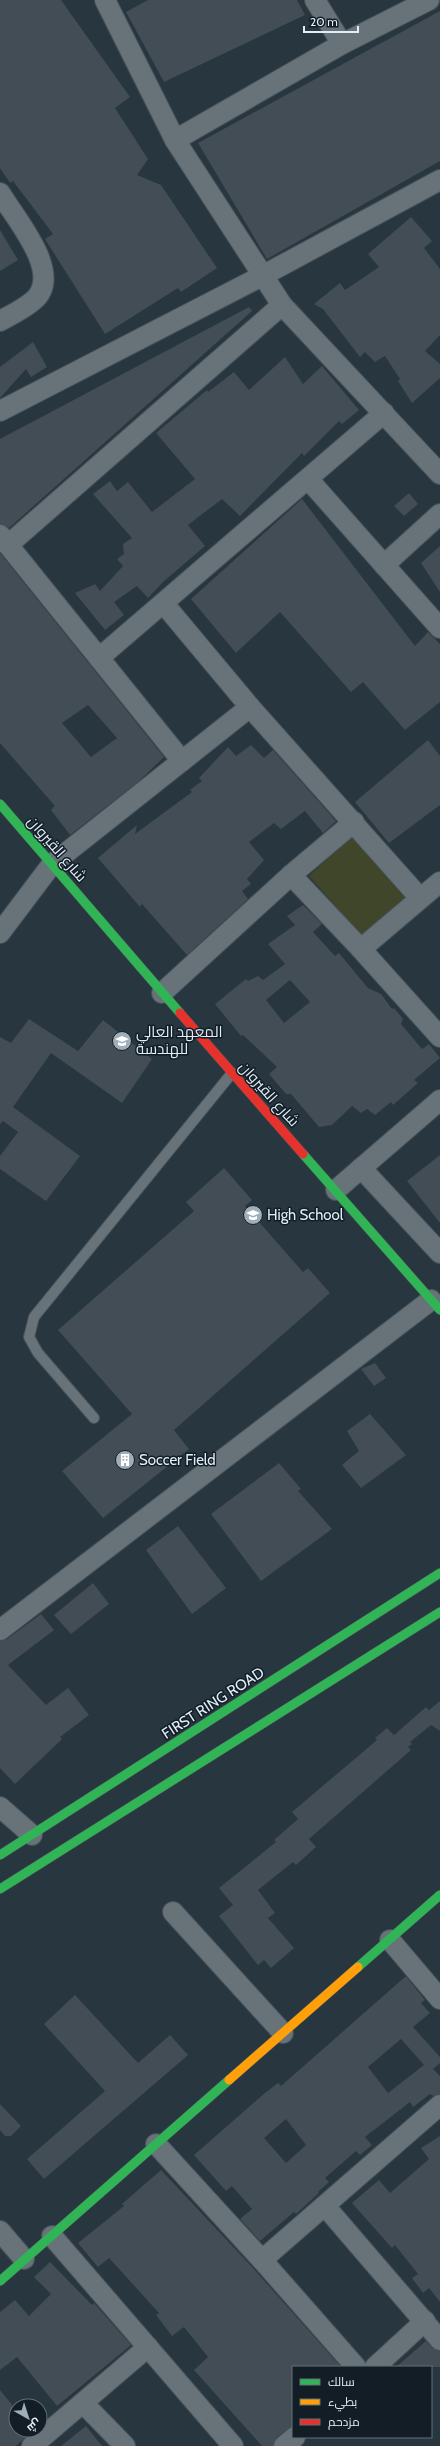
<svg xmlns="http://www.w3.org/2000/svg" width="440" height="2446" font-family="Cabin,Cairo,sans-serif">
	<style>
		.green { fill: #40462a }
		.building { fill: #424d56; fill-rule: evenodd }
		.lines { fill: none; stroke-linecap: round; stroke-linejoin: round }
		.lane-casing { stroke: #47535b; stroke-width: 12 }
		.street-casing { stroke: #47535b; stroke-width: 22 }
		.fast-casing { stroke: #47535b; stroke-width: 10 }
		.slow-casing { stroke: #47535b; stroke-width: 10 }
		.jam-casing { stroke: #47535b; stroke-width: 10 }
		.lane { stroke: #677279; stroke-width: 10 }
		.street { stroke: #677279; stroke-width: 20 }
		.fast { stroke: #30b455; stroke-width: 9 }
		.slow { stroke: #ff9f0a; stroke-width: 9 }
		.jam { stroke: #e5322d; stroke-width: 9 }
		.labels { text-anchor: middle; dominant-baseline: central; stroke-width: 3; stroke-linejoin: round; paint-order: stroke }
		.street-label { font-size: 15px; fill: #e0eefa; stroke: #121d25 }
		.poi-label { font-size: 15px; fill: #e0eefa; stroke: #121d25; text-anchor: start }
	</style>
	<rect width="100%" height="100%" fill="#28363f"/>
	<!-- green -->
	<polygon class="green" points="352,836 407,897 363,937 309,876"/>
	<!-- building -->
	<g class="building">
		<polygon points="0,0 61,0 130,97 115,108 148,159 137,175 161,185 217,268 181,292 178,288 105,334 45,239 53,234 13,181 10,183 0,168"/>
		<polygon points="148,0 297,0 305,15 164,82 126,12"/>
		<polygon points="440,11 440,161 267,259 198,143"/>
		<polygon points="411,217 432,241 424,248 440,269 440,335 425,351 440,364 440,378 412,403 398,381 400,379 385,356 375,362 365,352 360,357 323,309 314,304 340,283 345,290 379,267 368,254"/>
		<polygon points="0,230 18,260 0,271"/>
		<polygon points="249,307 252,311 9,528 0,524 0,439"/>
		<polygon points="33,342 47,367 31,377 26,369 0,398 0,367"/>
		<polygon points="285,357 303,384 322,366 359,410 342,424 339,421 304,456 302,453 240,516 222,499 188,525 205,546 163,582 148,598 137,586 114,602 124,615 105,630 75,593 95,584 100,591 123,566 117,559 124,554 123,544 132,538 93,494 110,481 117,491 128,482 152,512 195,479 156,433 207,390 208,392 234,372 249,390"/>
		<polygon points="409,493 418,504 404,516 394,506"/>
		<polygon points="302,499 415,646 428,632 440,644 440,702 405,730 363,682 351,692 280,612 236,653 191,599"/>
		<polygon points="440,546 440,592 421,563"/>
		<path d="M0 553 164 757 139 781 70 835 51 810 55 806 0 743ZM88 705 117 738 91 757 62 723Z"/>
		<polygon points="428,740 440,756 440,805 389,843 355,802"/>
		<polygon points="251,745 264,758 273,750 336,821 323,833 305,811 281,829 274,823 249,842 264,860 247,879 251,884 242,891 248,899 187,955 142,904 140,907 98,858 137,825 135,834 192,792 190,790 202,781 199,778 228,747 236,756"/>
		<path d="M303 905 322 924 313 932 335 956 339 953 368 988 381 994 392 1009 394 1008 403 1019 401 1024 422 1049 429 1044 440 1058 414 1080 418 1083 393 1105 391 1102 375 1115 367 1109 361 1113 352 1106 332 1125 319 1127 291 1094H286L269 1074 277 1067 243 1035 241 1036 215 1004 246 979 248 981 258 976 263 980 285 964 268 944 295 925 287 916ZM290 980 310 1002 284 1023 266 1000Z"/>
		<polygon points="29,1019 78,1051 103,1020 152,1059 122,1103 51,1053 13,1107 80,1156 46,1201 0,1169 0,1156 18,1132 3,1121 0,1124 0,1037 11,1043"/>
		<polygon points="440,1155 440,1223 407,1181"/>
		<polygon points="224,1168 252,1200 245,1206 303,1272 308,1268 330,1293 174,1430 189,1449 103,1518 62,1471 132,1414 58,1330 194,1211 186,1202"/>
		<polygon points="375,1363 386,1378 374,1386 361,1369"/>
		<polygon points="370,1414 406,1455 361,1488 342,1465 359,1451 347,1431"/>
		<polygon points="279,1463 301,1489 298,1491 332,1529 261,1581 211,1514"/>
		<polygon points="178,1526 226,1588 192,1614 146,1550"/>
		<polygon points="93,1583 109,1604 71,1634 54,1615"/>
		<polygon points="41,1614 54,1630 8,1665 46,1705 68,1688 89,1715 60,1737 62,1739 15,1784 0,1768 0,1641 7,1639"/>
		<polygon points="440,1701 440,1731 431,1725 410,1742 412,1744 408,1747 411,1750 309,1839 316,1847 296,1865 293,1862 258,1890 275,1913 268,1918 294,1948 271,1968 264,1960 258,1965 219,1916 233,1905 219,1888 276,1842 274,1840 298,1819 292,1812 377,1740 375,1738 387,1728 394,1735 426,1707 429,1710"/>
		<path d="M406 1976 425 2000 421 2003 430 2013 413 2027 440 2057V2063L433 2069 440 2076V2094L433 2096 430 2094 413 2107 410 2102 365 2137 372 2145 360 2155 356 2151 325 2178 329 2182 318 2192 319 2193 296 2214 294 2212 260 2241 240 2219 252 2209 232 2186 226 2191 194 2155 265 2093 278 2083 281 2086ZM401 2039 424 2065 388 2093 368 2067ZM286 2119 306 2145 286 2163 264 2138Z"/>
		<polygon points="75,1995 138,2063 170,2035 188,2055 44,2179 27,2159 105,2091 44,2024"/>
		<polygon points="0,2104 21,2126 11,2136 5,2136 0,2130"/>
		<polygon points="440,2136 440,2302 429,2288 423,2293 412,2278 418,2274 395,2245 392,2248 352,2203 379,2180 390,2193 429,2159 421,2148"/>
		<polygon points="161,2170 253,2268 341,2367 293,2367 293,2426 277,2437 273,2446 262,2446 194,2370 208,2357 184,2327 172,2336 156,2315 159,2313 109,2258 98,2267 78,2243 124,2206 122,2204"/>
		<polygon points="50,2262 92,2305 94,2303 131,2345 57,2406 17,2357 0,2370 0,2312 15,2300 29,2316 51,2294 34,2277"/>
		<polygon points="426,2341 432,2348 440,2351 440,2367 396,2367"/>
		<polygon points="0,2390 16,2410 16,2430 33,2430 16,2446 0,2446"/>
		<polygon points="86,2426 102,2446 61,2446"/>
	</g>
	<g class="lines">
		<defs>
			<polyline id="lane" points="94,1418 38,1353 29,1337 34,1317 232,1073"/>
			<g id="street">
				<polyline points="105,0 175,140 282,305 440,474"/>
				<polyline points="315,0 342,44"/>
				<polyline points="175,140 342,44 429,0"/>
				<path d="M0 193C15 218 64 274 34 300 24 309 11 315 0 321"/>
				<polyline points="0,411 262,276 440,180"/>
				<polyline points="308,479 440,628"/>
				<polyline points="0,535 182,761"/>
				<polyline points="8,545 282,305"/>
				<polyline points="384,565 440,514"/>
				<polyline points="164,604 250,707 420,898"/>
				<polyline points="99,658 384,413"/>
				<polyline points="291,875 361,949 440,1037"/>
				<polyline points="0,933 52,864 250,707"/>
				<polyline points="361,949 440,882"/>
				<polyline points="162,993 291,875 354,822"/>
				<polyline points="361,1168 440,1253"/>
				<polyline points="336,1190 440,1100"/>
				<polyline points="0,1630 431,1300"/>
				<polyline points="0,1807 32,1835"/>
				<polyline points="173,1912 283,2033"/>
				<polyline points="390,1940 440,1999"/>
				<polyline points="156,2144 262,2260"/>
				<polyline points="325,2206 440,2340"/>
				<polyline points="0,2231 24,2259"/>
				<polyline points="52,2236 233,2446"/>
				<polyline points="356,2367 262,2260 440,2105"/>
				<polyline points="375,2367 425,2321"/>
				<polyline points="83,2403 125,2446"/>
				<polyline points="32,2446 148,2347"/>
				<polyline points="284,2446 295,2437"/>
			</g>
			<g id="fast">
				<polyline points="0,804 180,1013"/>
				<polyline points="303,1154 440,1310"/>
				<polyline points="0,1855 440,1573"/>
				<polyline points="0,1889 440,1612"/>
				<polyline points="358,1967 440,1895"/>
				<polyline points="0,2281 229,2080"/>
			</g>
			<polyline id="slow" points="229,2080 358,1967"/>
			<polyline id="jam" points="180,1013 303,1154"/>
		</defs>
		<!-- lane casing -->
		<use href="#lane" class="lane-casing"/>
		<!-- street casing -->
		<use href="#street" class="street-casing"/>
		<!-- fast casing -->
		<use href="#fast" class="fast-casing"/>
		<!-- slow casing -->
		<use href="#slow" class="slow-casing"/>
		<!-- jam casing -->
		<use href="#jam" class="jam-casing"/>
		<!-- lane -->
		<use href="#lane" class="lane"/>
		<!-- street -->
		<use href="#street" class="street"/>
		<!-- fast -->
		<use href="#fast" class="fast"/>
		<!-- slow -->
		<use href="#slow" class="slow"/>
		<!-- jam -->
		<use href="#jam" class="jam"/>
	</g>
	<!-- icons -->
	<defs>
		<symbol id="school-disc" viewBox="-11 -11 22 22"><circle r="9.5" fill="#a0aeb9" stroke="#121d25"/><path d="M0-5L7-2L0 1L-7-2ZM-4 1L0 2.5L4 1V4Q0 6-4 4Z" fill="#fff"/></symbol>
		<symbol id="building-disc" viewBox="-11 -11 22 22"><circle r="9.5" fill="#a0aeb9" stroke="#121d25"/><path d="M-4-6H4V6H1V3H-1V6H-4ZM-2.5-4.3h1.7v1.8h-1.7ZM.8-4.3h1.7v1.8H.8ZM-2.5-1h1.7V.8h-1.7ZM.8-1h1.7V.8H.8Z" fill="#fff"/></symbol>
	</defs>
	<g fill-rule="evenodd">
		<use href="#school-disc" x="111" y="1030" width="22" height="22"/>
		<use href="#school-disc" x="242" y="1204" width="22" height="22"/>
		<use href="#building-disc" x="114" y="1449" width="22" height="22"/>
	</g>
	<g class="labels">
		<!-- street labels -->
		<g class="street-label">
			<text transform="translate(57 849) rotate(49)">شارع القيروان</text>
			<text transform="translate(269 1094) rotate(48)">شارع القيروان</text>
			<text transform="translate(213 1703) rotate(-33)">FIRST RING ROAD</text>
		</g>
		<!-- poi labels -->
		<g class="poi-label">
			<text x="136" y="1032">المعهد العالي<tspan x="136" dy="17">للهندسة</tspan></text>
			<text x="267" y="1215">High School</text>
			<text x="139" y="1460">Soccer Field</text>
		</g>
	</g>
	<!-- legend -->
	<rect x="292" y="2366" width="140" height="72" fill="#121d25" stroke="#64717a"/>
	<rect x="300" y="2379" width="20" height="6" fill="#30b455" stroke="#64717a"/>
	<text x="328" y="2386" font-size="12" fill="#e0eefa">سالك</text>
	<rect x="300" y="2399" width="20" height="6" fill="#ff9f0a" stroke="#64717a"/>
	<text x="328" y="2406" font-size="12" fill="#e0eefa">بطيء</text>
	<rect x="300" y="2419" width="20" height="6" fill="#e5322d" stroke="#64717a"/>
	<text x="328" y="2426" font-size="12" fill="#e0eefa">مزدحم</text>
	<!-- north arrow -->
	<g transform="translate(28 2418) rotate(141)"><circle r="19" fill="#121d25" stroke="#64717a"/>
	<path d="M0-3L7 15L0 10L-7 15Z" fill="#a0aeb9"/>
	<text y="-6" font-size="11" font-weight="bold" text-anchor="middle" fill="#e0eefa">ش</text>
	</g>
	<!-- scale -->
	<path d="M304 26v6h54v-6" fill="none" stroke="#e0eefa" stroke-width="2"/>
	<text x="310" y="26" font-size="12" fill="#e0eefa" stroke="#121d25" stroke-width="3" paint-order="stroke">20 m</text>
</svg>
